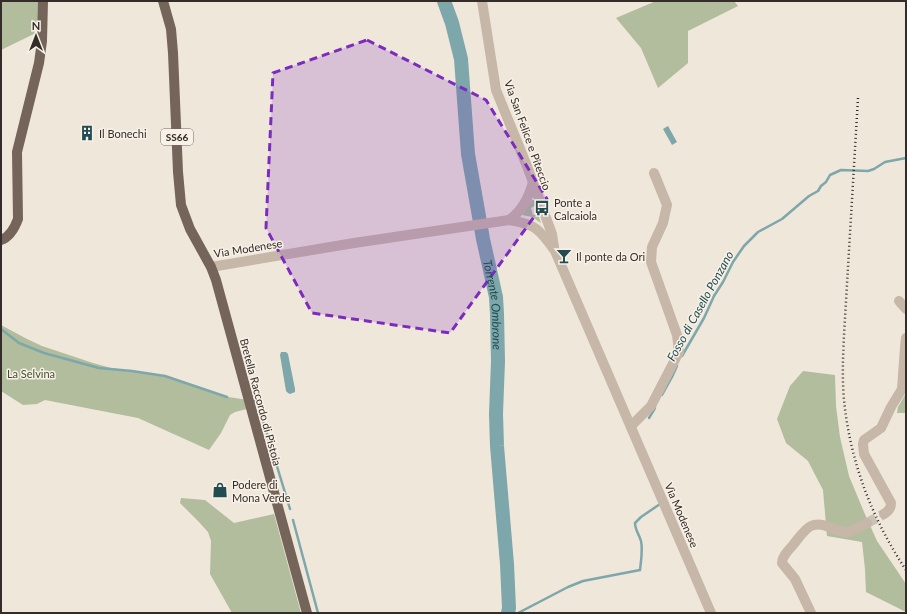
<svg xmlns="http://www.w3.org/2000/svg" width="907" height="614" font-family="Lato,sans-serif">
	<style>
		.green { fill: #b1bd9d }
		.water { fill: #7da7aa }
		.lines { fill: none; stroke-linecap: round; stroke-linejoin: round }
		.stream { stroke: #7da7aa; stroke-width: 2.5 }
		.river { stroke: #7da7aa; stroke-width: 14 }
		.minor-tunnel { stroke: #cac2b7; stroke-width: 10; stroke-dasharray: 10 5; stroke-linecap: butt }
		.minor { stroke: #c7b7a8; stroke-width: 10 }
		.major { stroke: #75645a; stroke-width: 10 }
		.rail { stroke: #342c28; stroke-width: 2.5; stroke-dasharray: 1 3; stroke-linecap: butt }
		.marked { fill: #7b2cbf; fill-opacity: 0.2; stroke: #7b2cbf; stroke-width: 3; stroke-dasharray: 8 5; stroke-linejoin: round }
		.labels { text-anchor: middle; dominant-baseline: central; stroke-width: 3; stroke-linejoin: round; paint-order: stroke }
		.shield { fill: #f8f1e7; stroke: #6f6761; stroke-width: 1 }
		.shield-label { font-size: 10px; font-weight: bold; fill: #342c28 }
		.poi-label { font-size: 11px; fill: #342c28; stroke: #f8f1e7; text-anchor: start }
		.street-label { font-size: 11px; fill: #342c28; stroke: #f8f1e7 }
		.park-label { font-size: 11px; fill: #42502e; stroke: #f8f1e7 }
		.water-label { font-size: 12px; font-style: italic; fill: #214d52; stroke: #f8f1e7 }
	</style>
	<rect width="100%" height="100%" fill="#f0e7db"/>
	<!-- green -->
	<g class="green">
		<polygon points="1,1 43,1 42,30 1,50"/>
		<polygon points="656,1 734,1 738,6 688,31 688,63 658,88 641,48 616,18"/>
		<polygon points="532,200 534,200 536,205 531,208 533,215 538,214 541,223 532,217 522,215"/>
		<polygon points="1,325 27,339 42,346 93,363 111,368 161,375 222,396 248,400 251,408 235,412 230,415 221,433 209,450 138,418 45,400 37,404 23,405 1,391"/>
		<polygon points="803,371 835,375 836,406 840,437 849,476 864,512 877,541 906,584 906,612 866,592 865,569 862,542 827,536 823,490 808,461 786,443 777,419 790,386"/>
		<polygon points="906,393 906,413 897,413 898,407"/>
		<polygon points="181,498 205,500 234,523 274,514 301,613 232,613 210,574 211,541 208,532 198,521 180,503"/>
	</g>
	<!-- water -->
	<g class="water">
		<polygon points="668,126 677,142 672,145 663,129"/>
		<polygon points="281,352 286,352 288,354 295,389 295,392 290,394 288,393 286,391 280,355"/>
	</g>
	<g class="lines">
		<!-- stream -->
		<g class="stream">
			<polyline points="445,5 451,1"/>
			<polyline points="1,329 19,343 44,353 99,368 132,371 165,376 227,397"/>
			<polyline points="682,356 704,318 714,296 723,282 733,262 744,246 758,232 782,219 809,196 818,191 821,186 826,182 830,175 841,170 868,171 874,169 885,162 906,158"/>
			<polyline points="662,395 672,377 677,366"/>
			<polyline points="254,401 258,404 290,509"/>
			<polyline points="649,418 655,408"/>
			<polyline points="293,520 318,613"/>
			<path d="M518 613 568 587 583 581 640 570C641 561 643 550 641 541 639 534 635 530 635 523L641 517 660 504"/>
		</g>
		<!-- river -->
		<path class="river" id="s1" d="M444 1 452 23 461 59 468 154 483 239 496 297 497 314 498 361 496 414 497 446 507 564 509 608 508 613"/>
		<!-- minor-tunnel -->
		<polyline class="minor-tunnel" points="867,523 884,514"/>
		<!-- minor -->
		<g class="minor">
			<polyline points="482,1 496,90 527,166 552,234 554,247"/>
			<path d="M509 220C522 211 529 197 533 182"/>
			<path d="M211 267 354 243 509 220C536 224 540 230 555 251L711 613"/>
			<polyline points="899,301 906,309"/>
			<polyline points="631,426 651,406 679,352 677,335 651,262 652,247 663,223 667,205 654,173"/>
			<path d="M884 514C888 511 891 509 891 503L864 454 863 444 864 440 881 428 891 407 902 389 905 347 906 338"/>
			<path d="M811 613 795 579 782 563C782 556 789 550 793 545 805 530 811 518 831 528 836 530 841 532 847 532 854 531 861 526 867 523"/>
		</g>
		<!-- major -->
		<g class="major">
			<polyline points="163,1 171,29 173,53 178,172 181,205 190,229 211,267 216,280 307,613"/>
			<path d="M1 240C10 237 15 227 18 219L17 152 39 63 42 41 43 1"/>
		</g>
		<!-- rail -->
		<path class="rail" d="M858 98 844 335C843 357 842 378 844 400 850 461 872 519 906 570"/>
	</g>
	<!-- marked area -->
	<path class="marked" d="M367 40 486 100 547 199 450 333 312 313 266 228 273 73Z"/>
	<!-- icons -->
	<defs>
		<symbol id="building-bare" viewBox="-9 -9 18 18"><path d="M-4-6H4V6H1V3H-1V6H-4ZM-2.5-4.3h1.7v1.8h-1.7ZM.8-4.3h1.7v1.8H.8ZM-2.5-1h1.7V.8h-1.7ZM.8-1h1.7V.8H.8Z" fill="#214d52" stroke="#f8f1e7" stroke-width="2.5" paint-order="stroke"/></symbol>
		<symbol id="bus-bare" viewBox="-9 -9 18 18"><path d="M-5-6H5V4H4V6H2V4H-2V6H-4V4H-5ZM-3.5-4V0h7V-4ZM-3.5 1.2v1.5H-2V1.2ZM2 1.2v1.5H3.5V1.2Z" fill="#214d52" stroke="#f8f1e7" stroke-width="2.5" paint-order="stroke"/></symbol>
		<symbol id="bar-bare" viewBox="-9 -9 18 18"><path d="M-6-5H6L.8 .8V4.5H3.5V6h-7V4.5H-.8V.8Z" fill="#214d52" stroke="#f8f1e7" stroke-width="2.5" paint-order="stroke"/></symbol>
		<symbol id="shop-bare" viewBox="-9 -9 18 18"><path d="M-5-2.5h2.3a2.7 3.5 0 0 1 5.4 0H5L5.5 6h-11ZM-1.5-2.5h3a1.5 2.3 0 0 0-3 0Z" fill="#214d52" stroke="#f8f1e7" stroke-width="2.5" paint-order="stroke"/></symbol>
	</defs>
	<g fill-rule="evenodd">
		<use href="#building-bare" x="76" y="122" width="22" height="22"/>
		<use href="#bus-bare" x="531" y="197" width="22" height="22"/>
		<use href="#bar-bare" x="553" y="245" width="22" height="22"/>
		<use href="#shop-bare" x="209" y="479" width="22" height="22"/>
	</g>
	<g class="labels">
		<!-- shield labels -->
		<rect class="shield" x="161" y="129" width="32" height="16" rx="3"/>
		<g class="shield-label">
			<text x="177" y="137">SS66</text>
		</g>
		<!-- poi labels -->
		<g class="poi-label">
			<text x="99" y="133">Il Bonechi</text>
			<text x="554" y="202">Ponte a<tspan x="554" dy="13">Calcaiola</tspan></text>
			<text x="576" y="256">Il ponte da Ori</text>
			<text x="232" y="484">Podere di<tspan x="232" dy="13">Mona Verde</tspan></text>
		</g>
		<!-- street labels -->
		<g class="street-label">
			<text transform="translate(528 135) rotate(70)">Via San Felice e Piteccio</text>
			<text transform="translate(248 248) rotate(-9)">Via Modenese</text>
			<text transform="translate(261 402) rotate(75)">Bretella Raccordo di Pistoia</text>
			<text transform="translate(682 515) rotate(67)">Via Modenese</text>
		</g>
		<!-- park labels -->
		<g class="park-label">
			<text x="31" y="373">La Selvina</text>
		</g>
		<!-- water labels -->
		<g class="water-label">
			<text stroke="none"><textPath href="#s1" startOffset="309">Torrente Ombrone</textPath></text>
			<text transform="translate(700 306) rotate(-61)">Fosso di Casello Ponzano</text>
		</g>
	</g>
	<!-- border -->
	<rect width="907" height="614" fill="none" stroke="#342c28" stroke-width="4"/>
	<!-- north arrow -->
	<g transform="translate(36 36)" stroke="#f8f1e7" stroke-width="3" paint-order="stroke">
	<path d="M0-3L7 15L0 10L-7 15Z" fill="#342c28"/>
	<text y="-6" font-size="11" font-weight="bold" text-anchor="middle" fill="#342c28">N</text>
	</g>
</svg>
